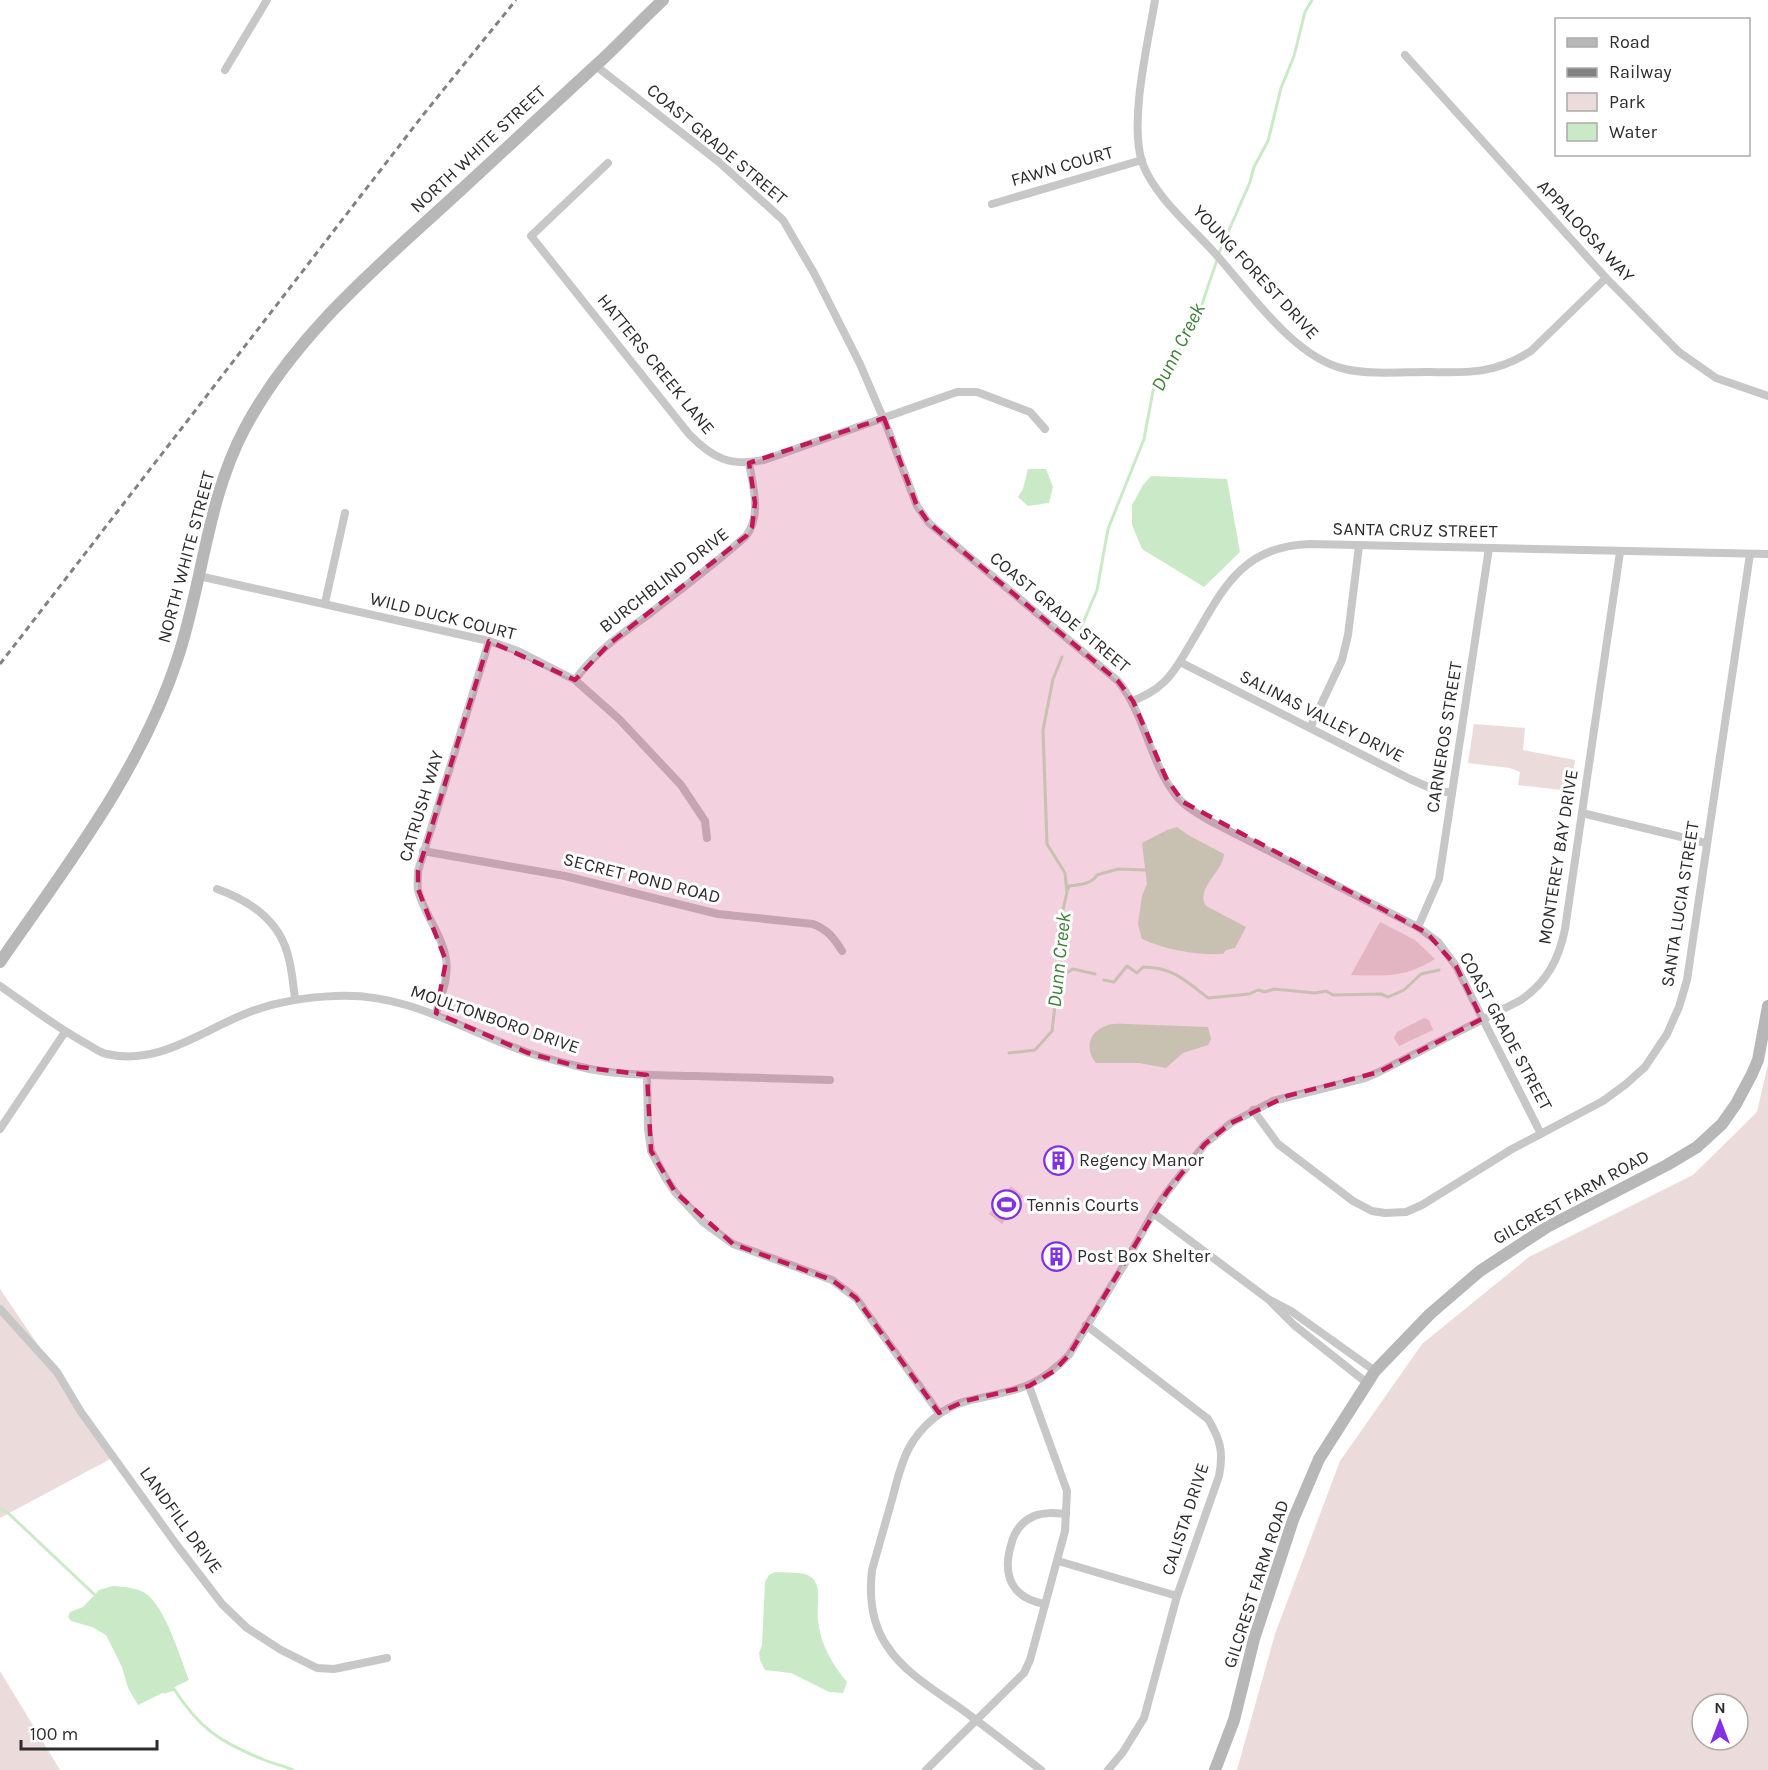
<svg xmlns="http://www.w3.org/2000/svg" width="1768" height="1770" font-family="Karla,sans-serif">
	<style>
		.green { fill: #ebdbdb; fill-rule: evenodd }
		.water { fill: #caeac7 }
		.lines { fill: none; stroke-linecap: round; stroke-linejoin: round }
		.stream { stroke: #caeac7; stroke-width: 3 }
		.street { stroke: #c7c7c7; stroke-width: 8 }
		.secondary { stroke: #b7b7b7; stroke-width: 12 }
		.rail { stroke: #828282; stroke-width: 3; stroke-dasharray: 6 4.5; stroke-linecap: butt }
		.marked { fill: #c2185b; fill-opacity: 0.2; stroke: #c2185b; stroke-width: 4.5; stroke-dasharray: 12 8; stroke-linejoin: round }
		.labels { text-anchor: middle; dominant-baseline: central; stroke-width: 6; stroke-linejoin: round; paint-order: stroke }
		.street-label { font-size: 18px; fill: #2d2d2d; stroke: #fff }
		.poi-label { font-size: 18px; fill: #2d2d2d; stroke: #fff; text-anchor: start }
		.water-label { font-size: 20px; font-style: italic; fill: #3e8238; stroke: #fff }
	</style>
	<rect width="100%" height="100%" fill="#fff"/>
	<!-- green -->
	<g class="green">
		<polygon points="1474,724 1525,728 1523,750 1575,760 1570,791 1518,785 1520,772 1510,768 1468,763"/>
		<path d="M1380 922 1415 940 1435 959C1404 978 1386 976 1351 975Z"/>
		<polygon points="1424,1018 1429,1020 1433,1030 1399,1046 1394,1038 1397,1032"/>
		<path d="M1768 1064V1770H1237L1275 1634 1340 1461 1422 1344 1529 1257 1693 1175 1757 1112ZM1702 1704H1738V1740H1702Z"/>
		<polygon points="1011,1186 1023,1196 1002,1224 989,1214"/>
		<polygon points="0,1289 114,1457 0,1518"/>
		<polygon points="0,1671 60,1770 0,1770"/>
	</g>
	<!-- water -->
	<g class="water">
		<polygon points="1028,469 1046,469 1053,487 1049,503 1028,506 1018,497 1023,489"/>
		<polygon points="1151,476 1227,479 1240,552 1204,587 1142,549 1132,525 1132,505 1143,485"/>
		<path d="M1177 827 1188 835 1224 854C1223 872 1195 888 1206 906L1246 927 1235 948 1226 950 1223 954C1195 955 1166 950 1142 939L1138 924 1142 896 1147 884 1142 843 1167 830Z"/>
		<path d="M1126 1024 1208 1027 1211 1039 1208 1045 1183 1053 1166 1068 1139 1063H1096C1085 1049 1088 1032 1106 1026 1112 1023 1119 1024 1126 1024Z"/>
		<path d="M775 1572C785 1573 803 1571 811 1577 823 1586 816 1607 818 1621 821 1645 832 1664 847 1682L843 1693 829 1692 791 1673 765 1670 760 1660 759 1653 762 1645 765 1582 769 1575Z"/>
		<path d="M113 1586C124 1587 135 1587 145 1593 165 1606 180 1657 189 1680L138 1705 128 1688 122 1667 106 1635 92 1627 71 1621 68 1617 70 1612 83 1607 99 1590Z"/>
	</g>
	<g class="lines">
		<!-- stream -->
		<g class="stream">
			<polyline points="1219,253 1250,182 1254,167 1268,141 1281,88 1294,56 1305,12 1312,0"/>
			<polyline points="1080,630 1097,590 1108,529 1144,439 1153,391 1166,366 1183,344 1198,316 1217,260"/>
			<path d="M1068 889 1069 886C1078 885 1092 884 1097 875L1118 869 1146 870"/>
			<polyline points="1058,978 1073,969 1095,974"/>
			<path d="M1104 980 1114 982 1127 966 1137 973 1143 967C1172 967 1185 980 1208 998L1249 994 1258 990 1265 992 1274 989 1315 993 1326 991 1333 995 1381 994 1388 997 1404 990 1421 974 1439 970"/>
			<polyline points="1009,1053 1035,1050 1052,1031 1061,955 1059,927 1067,892 1065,873 1047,844 1043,730 1053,679 1062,657"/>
			<polyline points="0,1508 7,1512 96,1596"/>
			<path d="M162 1689 164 1692 174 1689C199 1728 220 1742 262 1759 273 1764 283 1765 293 1770"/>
		</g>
		<!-- street -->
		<g class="street">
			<path d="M1155 0C1148 43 1129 121 1142 162 1153 194 1189 225 1212 250 1247 288 1293 358 1345 369 1371 375 1400 372 1427 372 1468 373 1495 374 1531 351L1606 278"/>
			<polyline points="1405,55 1606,278 1679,352 1716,378 1768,396"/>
			<path d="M596 66 719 162 783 220 814 273 860 364 887 427 917 506 929 523 1118 681C1145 714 1149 760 1175 794 1184 806 1198 814 1212 822L1418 927 1438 942 1456 966 1541 1134"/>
			<polyline points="225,70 267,0"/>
			<path d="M608 163 531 236 689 434C712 458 730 467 764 460L957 392H977L1030 412 1045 429"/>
			<polyline points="992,204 1142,160"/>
			<polyline points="199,576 489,641 518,651 575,680 619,719 681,785 705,821 707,838"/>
			<polyline points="325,603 345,513"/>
			<polyline points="1180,662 1410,779 1435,790 1452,793"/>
			<path d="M575 680C594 653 621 634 648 615 681 589 715 564 746 536 762 515 753 487 749 463"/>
			<path d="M1133 701C1144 696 1155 691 1164 682 1174 673 1181 660 1188 648 1221 594 1238 546 1310 544L1768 554"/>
			<polyline points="1310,728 1342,660 1348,635 1359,546"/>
			<polyline points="1582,813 1706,843"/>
			<path d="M423 851 565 876 718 914 813 924C828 930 834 938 842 951"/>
			<path d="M217 889C248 900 277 918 287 952 292 967 293 984 295 999"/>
			<polyline points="1418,927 1439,879 1489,548"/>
			<path d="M0 986C29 1006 56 1027 87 1044 93 1047 100 1053 107 1054 159 1066 201 1031 247 1013 275 1002 305 997 335 996 408 992 464 1031 529 1053 545 1058 561 1062 577 1066 615 1076 656 1075 694 1076 740 1077 785 1079 830 1080"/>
			<path d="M436 1013C441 996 449 978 446 959 442 934 424 915 418 890 417 884 418 877 418 871L489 641"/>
			<polyline points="647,1075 648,1129 651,1151 665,1177 675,1192 703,1222 733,1244 832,1280 856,1298 939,1413"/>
			<polyline points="1253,1110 1278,1144 1353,1201 1372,1211 1385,1213 1406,1212 1422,1205 1512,1149 1603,1101 1626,1084 1645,1067 1667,1034 1679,1007 1687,980 1750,554"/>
			<polyline points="0,1129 65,1032"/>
			<polyline points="1153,1213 1268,1299 1291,1311 1375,1371"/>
			<polyline points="1270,1301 1294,1325 1367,1383"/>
			<polyline points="0,1309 57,1372 81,1412 176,1544 222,1604 247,1628 281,1650 317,1668 334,1669 387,1658"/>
			<path d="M1086 1325 1208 1419C1220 1439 1224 1452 1219 1476L1177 1596 1144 1718 1123 1752 1108 1770"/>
			<polyline points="1058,1561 1177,1596"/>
			<path d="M1045 1604C1012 1598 1002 1576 1011 1545 1014 1532 1021 1522 1034 1516 1044 1512 1055 1513 1066 1514"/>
			<polyline points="926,1770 1024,1673 1030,1660 1065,1531 1067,1491 1029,1386"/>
			<path d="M1041 1770C1015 1750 990 1730 964 1711 938 1692 905 1674 887 1646 872 1624 869 1596 872 1570 879 1546 886 1521 893 1496 897 1480 901 1463 909 1448 921 1426 943 1407 967 1401 1012 1390 1035 1391 1069 1355L1124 1265 1153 1213 1167 1192 1205 1144 1231 1123 1273 1101 1365 1078 1379 1072 1521 1000C1547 982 1559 959 1565 929L1620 552"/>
		</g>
		<!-- secondary -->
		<g class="secondary">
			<path d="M0 962C67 865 141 771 178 657 203 581 207 499 245 428 296 332 383 262 462 189 506 148 550 108 594 67 618 46 639 22 663 0"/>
			<polyline points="1215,1770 1234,1720 1254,1639 1293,1520 1319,1459 1375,1371 1430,1314 1480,1271 1547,1227 1667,1165 1697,1147 1722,1124 1736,1104 1752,1074 1758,1060 1768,1006"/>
		</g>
		<!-- rail -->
		<polyline class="rail" points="0,664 423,115 516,0"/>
	</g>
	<!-- marked area -->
	<path class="marked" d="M884 418 917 506 929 523 1118 681 1133 701 1166 778 1183 802 1427 933 1456 966 1482 1019 1379 1072 1287 1096 1231 1123 1205 1144 1167 1192 1069 1355 1054 1371 1029 1386 965 1401 939 1413 856 1298 832 1280 733 1244 675 1192 651 1151 647 1075 580 1067 528 1053 436 1013 446 961 418 889V871L489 641 575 680 609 644 746 536 752 527 755 503 749 463Z"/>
	<!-- icons -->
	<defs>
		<symbol id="building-ring" viewBox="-11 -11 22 22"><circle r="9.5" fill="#fff" stroke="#8130e3" stroke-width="1.5"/><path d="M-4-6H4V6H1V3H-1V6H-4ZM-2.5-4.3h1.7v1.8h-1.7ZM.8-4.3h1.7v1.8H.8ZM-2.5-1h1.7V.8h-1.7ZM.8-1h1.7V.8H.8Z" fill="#8130e3"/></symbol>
		<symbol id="stadium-ring" viewBox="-11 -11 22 22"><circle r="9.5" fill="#fff" stroke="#8130e3" stroke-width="1.5"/><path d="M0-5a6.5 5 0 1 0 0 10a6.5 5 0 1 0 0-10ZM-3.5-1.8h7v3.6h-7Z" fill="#8130e3"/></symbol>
	</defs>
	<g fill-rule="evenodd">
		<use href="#building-ring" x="1042" y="1144" width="33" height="33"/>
		<use href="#stadium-ring" x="990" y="1188" width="33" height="33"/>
		<use href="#building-ring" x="1040" y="1240" width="33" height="33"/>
	</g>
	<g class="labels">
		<!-- street labels -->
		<g class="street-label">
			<text transform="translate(717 144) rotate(40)">COAST GRADE STREET</text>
			<text transform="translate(478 149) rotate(-43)">NORTH WHITE STREET</text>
			<text transform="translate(1062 166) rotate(-16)">FAWN COURT</text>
			<text transform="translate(1586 231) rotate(47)">APPALOOSA WAY</text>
			<text transform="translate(1256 272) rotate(47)">YOUNG FOREST DRIVE</text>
			<text transform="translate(656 364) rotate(51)">HATTERS CREEK LANE</text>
			<text transform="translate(1415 530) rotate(1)">SANTA CRUZ STREET</text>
			<text transform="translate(186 557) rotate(-75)">NORTH WHITE STREET</text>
			<text transform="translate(664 580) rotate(-38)">BURCHBLIND DRIVE</text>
			<text transform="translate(1060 612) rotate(40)">COAST GRADE STREET</text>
			<text transform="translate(443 616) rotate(14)">WILD DUCK COURT</text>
			<text transform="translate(1322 716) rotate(27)">SALINAS VALLEY DRIVE</text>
			<text transform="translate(1444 737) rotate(-81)">CARNEROS STREET</text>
			<text transform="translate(421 806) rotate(-73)">CATRUSH WAY</text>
			<text transform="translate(1558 857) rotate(-81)">MONTEREY BAY DRIVE</text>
			<text transform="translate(642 878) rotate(14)">SECRET POND ROAD</text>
			<text transform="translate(1680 904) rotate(-81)">SANTA LUCIA STREET</text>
			<text transform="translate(495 1019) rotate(19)">MOULTONBORO DRIVE</text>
			<text transform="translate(1506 1031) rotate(62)">COAST GRADE STREET</text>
			<text transform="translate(1571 1197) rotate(-29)">GILCREST FARM ROAD</text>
			<text transform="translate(1185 1519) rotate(-72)">CALISTA DRIVE</text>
			<text transform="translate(181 1520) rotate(54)">LANDFILL DRIVE</text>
			<text transform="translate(1256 1584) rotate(-72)">GILCREST FARM ROAD</text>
		</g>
		<!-- poi labels -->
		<g class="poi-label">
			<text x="1079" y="1160">Regency Manor</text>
			<text x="1027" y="1205">Tennis Courts</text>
			<text x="1077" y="1256">Post Box Shelter</text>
		</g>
		<!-- water labels -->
		<g class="water-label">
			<text transform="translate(1178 347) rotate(-63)">Dunn Creek</text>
			<text transform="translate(1059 960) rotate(-84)">Dunn Creek</text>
		</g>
	</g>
	<!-- legend -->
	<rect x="1555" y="18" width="195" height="138" fill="#ffffff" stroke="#ababab" stroke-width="1.5"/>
	<rect x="1567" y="38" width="30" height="9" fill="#b7b7b7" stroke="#ababab" stroke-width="1.5"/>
	<text x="1609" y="48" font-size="18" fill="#2d2d2d">Road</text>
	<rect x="1567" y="68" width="30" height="9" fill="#828282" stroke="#ababab" stroke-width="1.5"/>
	<text x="1609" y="78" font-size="18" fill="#2d2d2d">Railway</text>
	<rect x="1567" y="93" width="30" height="18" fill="#ebdbdb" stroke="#ababab" stroke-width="1.5"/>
	<text x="1609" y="108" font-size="18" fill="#2d2d2d">Park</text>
	<rect x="1567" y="123" width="30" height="18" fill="#caeac7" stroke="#ababab" stroke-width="1.5"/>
	<text x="1609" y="138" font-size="18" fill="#2d2d2d">Water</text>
	<!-- north arrow -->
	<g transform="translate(1720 1722)"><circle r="28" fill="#ffffff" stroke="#ababab" stroke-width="1.5"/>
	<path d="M0-4.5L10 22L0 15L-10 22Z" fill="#8130e3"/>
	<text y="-9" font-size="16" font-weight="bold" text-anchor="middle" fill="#2d2d2d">N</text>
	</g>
	<!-- scale -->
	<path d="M21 1740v9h136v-9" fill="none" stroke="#2d2d2d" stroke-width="3"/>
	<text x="30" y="1740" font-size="18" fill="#2d2d2d" stroke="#ffffff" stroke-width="4.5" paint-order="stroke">100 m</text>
</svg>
